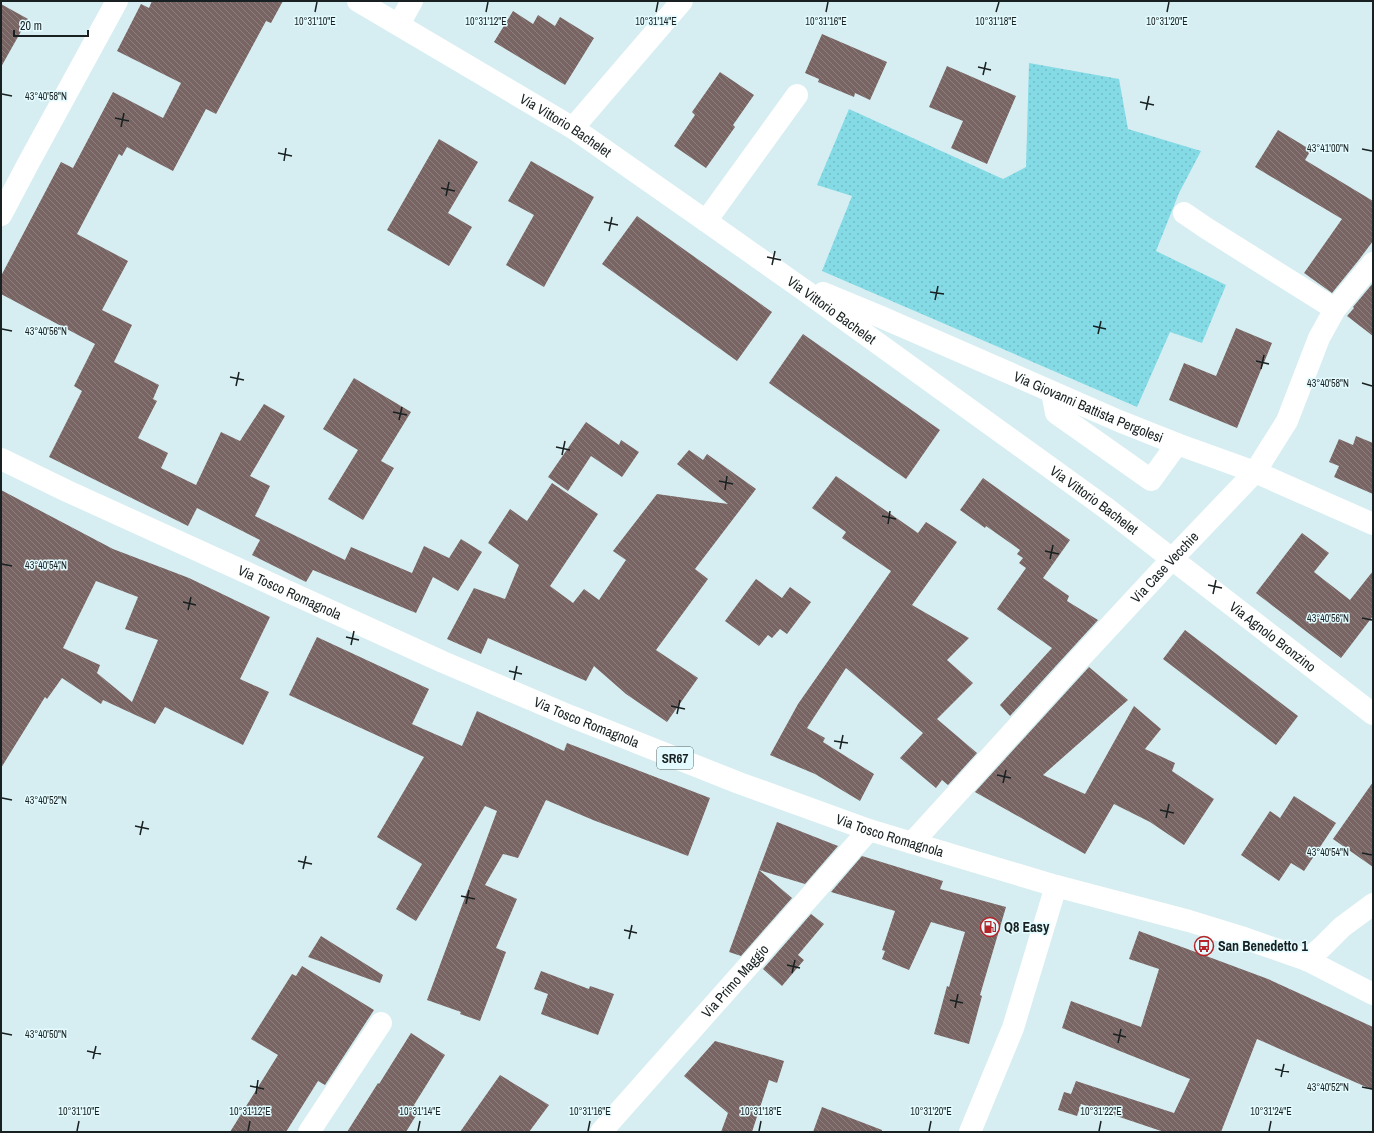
<svg xmlns="http://www.w3.org/2000/svg" width="1374" height="1133" font-family="'Archivo Narrow',sans-serif">
	<style>
		.grass { fill: url(#grass-dots) }
		.building { fill: url(#building-back-hatch); fill-rule: evenodd }
		.lines { fill: none; stroke-linecap: round; stroke-linejoin: round }
		.minor { stroke: #fff; stroke-width: 22 }
		.major { stroke: #fff; stroke-width: 22 }
		.ticks { fill: none; stroke: #182021; stroke-width: 1.5 }
		.labels { text-anchor: middle; dominant-baseline: central; stroke-width: 3; stroke-linejoin: round; paint-order: stroke }
		.shield { fill: #e3fbfe; stroke: #556263; stroke-width: 1 }
		.shield-label { font-size: 13px; font-weight: bold; fill: #182021 }
		.street-label { font-size: 14px; fill: #182021; stroke: #e3fbfe }
		.poi-label { font-size: 14px; font-weight: bold; fill: #182021; stroke: #e3fbfe; text-anchor: start }
		.ticks-label { font-size: 10px; text-anchor: middle; fill: #182021; stroke: #e3fbfe; stroke-width: 3; stroke-linejoin: round; paint-order: stroke }
	</style>
	<defs>
		<pattern id="grass-dots" width="8" height="8" patternUnits="userSpaceOnUse"><rect width="8" height="8" fill="#84dbe6"/><path d="M2 2h.1M6 6h.1" fill="none" stroke="#71bcc5" stroke-width="1.8" stroke-linecap="round"/></pattern>
		<pattern id="building-back-hatch" width="6" height="6" patternUnits="userSpaceOnUse"><rect width="6" height="6" fill="#786563"/><path d="M-1 5l2 2M0 0l6 6M5-1l2 2" fill="none" stroke="#8c7f7e"/></pattern>
	</defs>
	<rect width="100%" height="100%" fill="#d6eef1"/>
	<!-- grass -->
	<polygon class="grass" points="1029,63 1119,79 1128,129 1201,151 1179,193 1156,251 1226,285 1202,343 1170,332 1137,407 822,271 852,196 817,185 849,109 1003,179 1026,167"/>
	<!-- building -->
	<g class="building">
		<polygon points="152,1 283,1 271,23 266,21 216,114 206,109 173,171 127,147 122,156 119,154 77,234 128,261 102,310 132,325 114,362 159,385 153,399 157,401 138,438 168,453 161,468 196,485 221,432 240,441 264,404 285,416 250,476 270,486 255,516 345,560 351,547 412,573 424,546 449,558 461,539 482,552 458,591 433,577 416,613 313,570 306,582 252,555 260,540 197,508 188,526 49,457 82,391 74,386 95,344 1,294 1,276 61,162 73,168 113,92 163,118 181,83 117,51 141,4 149,8"/>
		<polygon points="1,4 28,19 1,67"/>
		<polygon points="513,11 533,24 538,15 555,26 560,17 594,38 565,85 494,42"/>
		<polygon points="822,34 887,62 870,100 855,93 854,97 818,82 819,79 805,73"/>
		<polygon points="947,66 1016,96 987,164 951,148 963,121 929,107"/>
		<polygon points="720,72 754,95 733,125 735,127 706,168 674,146 695,115 692,112"/>
		<polygon points="1278,130 1311,150 1305,160 1373,201 1373,241 1358,261 1332,293 1304,273 1342,219 1255,167"/>
		<polygon points="439,139 478,162 448,213 472,227 449,266 387,230"/>
		<polygon points="531,161 594,197 544,287 506,265 534,215 508,201"/>
		<polygon points="637,216 772,312 737,361 602,264"/>
		<polygon points="1373,283 1373,336 1347,316 1354,308 1353,307"/>
		<polygon points="1236,328 1272,343 1237,428 1169,400 1184,363 1216,376"/>
		<polygon points="803,334 940,430 906,479 769,383"/>
		<polygon points="354,378 411,412 381,461 394,468 363,520 328,499 358,450 323,429"/>
		<polygon points="586,422 619,445 621,440 639,452 622,477 591,456 568,491 548,477"/>
		<polygon points="1356,436 1373,443 1373,494 1334,477 1339,466 1329,462 1339,439 1353,445"/>
		<polygon points="689,450 703,460 707,454 756,489 695,569 708,579 656,650 698,678 667,722 626,694 594,666 586,681 488,638 481,654 447,639 474,588 505,599 519,565 488,543 510,509 527,521 552,483 598,514 550,586 573,603 584,589 599,600 626,560 613,551 657,494 728,504 677,464"/>
		<polygon points="836,476 918,533 926,522 957,542 912,605 969,638 947,660 973,683 937,719 977,753 948,785 942,780 936,788 900,758 923,733 846,668 807,728 825,738 823,742 874,774 860,801 815,774 770,755 798,704 891,571 842,538 846,532 812,508"/>
		<polygon points="983,478 1070,540 1043,578 1069,596 1067,601 1098,620 1010,716 1000,705 1052,648 997,609 1026,568 1019,563 1023,558 1017,554 1020,550 986,526 985,528 960,510"/>
		<path d="M1 490 113 549 189 578 270 617 240 679 269 692 243 745 165 707 155 724 103 700 101 704 62 678 47 699 45 697 1 768ZM96 581 138 597 125 629 158 640 132 702 97 673 100 665 63 648Z"/>
		<polygon points="1302,533 1329,553 1314,572 1350,600 1373,571 1373,616 1341,658 1256,593"/>
		<polygon points="756,579 782,598 790,587 811,602 787,634 780,629 772,638 768,635 759,646 725,621"/>
		<polygon points="1185,630 1298,716 1276,745 1163,659"/>
		<polygon points="317,637 429,689 412,724 462,746 477,711 564,751 567,743 710,798 688,856 593,820 546,800 518,858 503,854 485,885 517,899 496,948 506,952 480,1021 460,1014 461,1012 427,1000 497,811 485,806 416,921 396,909 422,864 377,837 424,757 289,695"/>
		<polygon points="1089,667 1128,700 1043,775 1085,794 1134,706 1161,729 1145,749 1175,763 1172,771 1214,799 1184,845 1150,822 1114,804 1085,854 975,792"/>
		<polygon points="1373,782 1373,867 1333,839"/>
		<polygon points="1294,796 1336,823 1304,871 1291,863 1279,881 1241,855 1270,811 1280,818"/>
		<polygon points="777,822 838,846 805,884 759,870"/>
		<polygon points="862,856 943,881 940,889 1006,907 980,995 982,996 969,1044 934,1034 947,986 949,987 965,932 931,922 909,970 882,959 885,951 882,950 895,911 831,892"/>
		<polygon points="759,870 792,898 741,956 729,952"/>
		<polygon points="811,914 824,924 798,955 804,960 782,986 763,969"/>
		<polygon points="1139,931 1268,979 1373,1027 1373,1090 1257,1039 1221,1132 1164,1132 1081,1104 1077,1116 1058,1110 1064,1092 1071,1094 1076,1081 1174,1113 1190,1079 1062,1028 1071,1001 1141,1027 1159,969 1129,959"/>
		<polygon points="321,936 383,975 380,983 308,957"/>
		<polygon points="302,966 374,1010 325,1085 318,1081 286,1132 230,1132 278,1055 251,1039 292,974 296,976"/>
		<polygon points="541,971 589,989 590,986 614,994 598,1035 541,1014 548,994 534,989"/>
		<polygon points="411,1033 445,1055 414,1105 420,1109 406,1132 347,1132 378,1083 379,1084"/>
		<polygon points="715,1041 784,1061 777,1083 769,1080 752,1132 721,1132 728,1113 684,1076"/>
		<polygon points="500,1075 549,1105 529,1132 460,1132"/>
		<polygon points="822,1107 882,1130 882,1132 813,1132"/>
	</g>
	<g class="lines">
		<!-- minor -->
		<g class="minor">
			<path id="s1" d="M358 1 573 128 706 221 804 290 1106 508 1373 714"/>
			<polyline points="399,24 412,1"/>
			<polyline points="573,128 682,1"/>
			<polyline points="1184,213 1206,228 1335,309"/>
			<polyline points="1,215 29,162 117,1"/>
			<polyline points="706,221 797,95"/>
			<path id="s2" d="M823 293 881 317 1119 421 1177 444 1255 472 1373 524"/>
			<polyline points="1052,392 1056,413 1151,480 1177,444"/>
			<path id="s3" d="M912 843 1082 656 1172 559 1255 472 1287 421 1319 338 1335 309 1373 263"/>
			<polyline points="1307,960 1323,946 1342,927 1373,904"/>
			<polyline points="309,1132 381,1023"/>
			<path id="s4" d="M601 1132 869 830"/>
			<polyline points="970,1132 1013,1028 1056,886"/>
		</g>
		<!-- major -->
		<path class="major" id="s5" d="M1 459 67 491 443 662 570 716 739 783 869 830 1056 886 1189 921 1241 937 1307 960 1373 994"/>
	</g>
	<!-- ticks -->
	<path class="ticks" d="M315 12 317 2M486 12 488 2M656 12 658 2M826 12 828 2M996 12 999 2M1167 12 1169 2M978 67 991 70M983 75 986 62M2 94 12 96M1140 102 1154 105M1146 110 1149 96M115 118 129 121M121 127 124 113M1362 149 1372 151M278 153 292 156M284 161 286 148M441 188 455 191M446 196 449 182M604 222 618 225M609 231 612 217M767 257 781 260M772 265 775 251M930 292 944 294M935 300 938 286M1093 326 1106 329M2 329 12 331M1098 334 1101 321M1256 361 1269 364M1261 369 1264 355M230 377 244 380M1362 383 1372 386M236 386 239 372M393 412 407 415M399 420 402 407M556 447 570 450M562 455 565 441M719 481 733 484M725 490 727 476M882 516 896 519M888 524 890 511M1045 551 1059 554M1050 559 1053 545M2 564 12 566M1208 585 1222 588M1213 594 1216 580M183 602 196 605M188 610 191 597M1362 618 1372 620M346 637 359 640M351 645 354 631M509 671 522 674M514 680 517 666M671 706 685 709M677 714 680 700M834 741 848 743M840 749 843 735M997 775 1011 778M1003 783 1006 770M2 798 12 800M1160 810 1174 813M1166 818 1169 804M135 826 149 829M140 835 143 821M1362 853 1372 855M298 861 312 864M303 869 306 856M461 896 475 899M466 904 469 890M624 930 637 933M629 939 632 925M787 965 800 968M792 973 795 960M950 1000 963 1003M955 1008 958 994M2 1033 12 1035M1113 1034 1126 1037M1118 1043 1121 1029M87 1051 101 1054M93 1059 96 1046M1275 1069 1289 1072M1281 1077 1284 1064M250 1086 264 1089M1362 1087 1372 1089M256 1094 258 1080M77 1131 79 1121M248 1131 250 1121M418 1131 420 1121M588 1131 590 1121M759 1131 761 1121M929 1131 931 1121M1099 1131 1101 1121M1269 1131 1271 1121"/>
	<!-- icons -->
	<defs>
		<symbol id="fuel-ring" viewBox="-11 -11 22 22"><circle r="9.5" fill="#e3fbfe" stroke="#b42429" stroke-width="1.5"/><path d="M-5.5-6h7V0h2V4h1.3V-2.5L3-4.5l.8-.8L6-3V5H2.5V1h-1V6h-7ZM-4.2-4.7v3.2H.2V-4.7Z" fill="#b42429"/></symbol>
		<symbol id="bus-ring" viewBox="-11 -11 22 22"><circle r="9.5" fill="#e3fbfe" stroke="#b42429" stroke-width="1.5"/><path d="M-5-6H5V4H4V6H2V4H-2V6H-4V4H-5ZM-3.5-4V0h7V-4ZM-3.5 1.2v1.5H-2V1.2ZM2 1.2v1.5H3.5V1.2Z" fill="#b42429"/></symbol>
	</defs>
	<g fill-rule="evenodd">
		<use href="#fuel-ring" x="979" y="916" width="22" height="22"/>
		<use href="#bus-ring" x="1193" y="935" width="22" height="22"/>
	</g>
	<g class="labels">
		<!-- shield labels -->
		<rect class="shield" x="657" y="747" width="36" height="22" rx="3"/>
		<g class="shield-label">
			<text x="675" y="758">SR67</text>
		</g>
		<!-- street labels -->
		<g class="street-label">
			<text stroke="none"><textPath href="#s1" startOffset="242">Via Vittorio Bachelet</textPath></text>
			<text stroke="none"><textPath href="#s1" startOffset="566">Via Vittorio Bachelet</textPath></text>
			<text stroke="none"><textPath href="#s2" startOffset="289">Via Giovanni Battista Pergolesi</textPath></text>
			<text stroke="none"><textPath href="#s1" startOffset="890">Via Vittorio Bachelet</textPath></text>
			<text stroke="none"><textPath href="#s3" startOffset="374">Via Case Vecchie</textPath></text>
			<text stroke="none"><textPath href="#s5" startOffset="318">Via Tosco Romagnola</textPath></text>
			<text stroke="none"><textPath href="#s1" startOffset="1115">Via Agnolo Bronzino</textPath></text>
			<text stroke="none"><textPath href="#s5" startOffset="642">Via Tosco Romagnola</textPath></text>
			<text stroke="none"><textPath href="#s5" startOffset="966">Via Tosco Romagnola</textPath></text>
			<text stroke="none"><textPath href="#s4" startOffset="202">Via Primo Maggio</textPath></text>
		</g>
		<!-- poi labels -->
		<g class="poi-label">
			<text x="1004" y="927">Q8 Easy</text>
			<text x="1218" y="946">San Benedetto 1</text>
		</g>
	</g>
	<g class="ticks-label">
		<text x="315" y="25">10°31'10"E</text>
		<text x="486" y="25">10°31'12"E</text>
		<text x="656" y="25">10°31'14"E</text>
		<text x="826" y="25">10°31'16"E</text>
		<text x="996" y="25">10°31'18"E</text>
		<text x="1167" y="25">10°31'20"E</text>
		<text x="46" y="100">43°40'58"N</text>
		<text x="1328" y="152">43°41'00"N</text>
		<text x="46" y="335">43°40'56"N</text>
		<text x="1328" y="387">43°40'58"N</text>
		<text x="46" y="569">43°40'54"N</text>
		<text x="1328" y="622">43°40'56"N</text>
		<text x="46" y="804">43°40'52"N</text>
		<text x="1328" y="856">43°40'54"N</text>
		<text x="46" y="1038">43°40'50"N</text>
		<text x="1328" y="1091">43°40'52"N</text>
		<text x="79" y="1115">10°31'10"E</text>
		<text x="250" y="1115">10°31'12"E</text>
		<text x="420" y="1115">10°31'14"E</text>
		<text x="590" y="1115">10°31'16"E</text>
		<text x="761" y="1115">10°31'18"E</text>
		<text x="931" y="1115">10°31'20"E</text>
		<text x="1101" y="1115">10°31'22"E</text>
		<text x="1271" y="1115">10°31'24"E</text>
	</g>
	<!-- border -->
	<rect width="1374" height="1133" fill="none" stroke="#182021" stroke-width="4"/>
	<!-- scale -->
	<path d="M14 30v6h74v-6" fill="none" stroke="#182021" stroke-width="2"/>
	<text x="20" y="30" font-size="12" fill="#182021" stroke="#e3fbfe" stroke-width="3" paint-order="stroke">20 m</text>
</svg>
